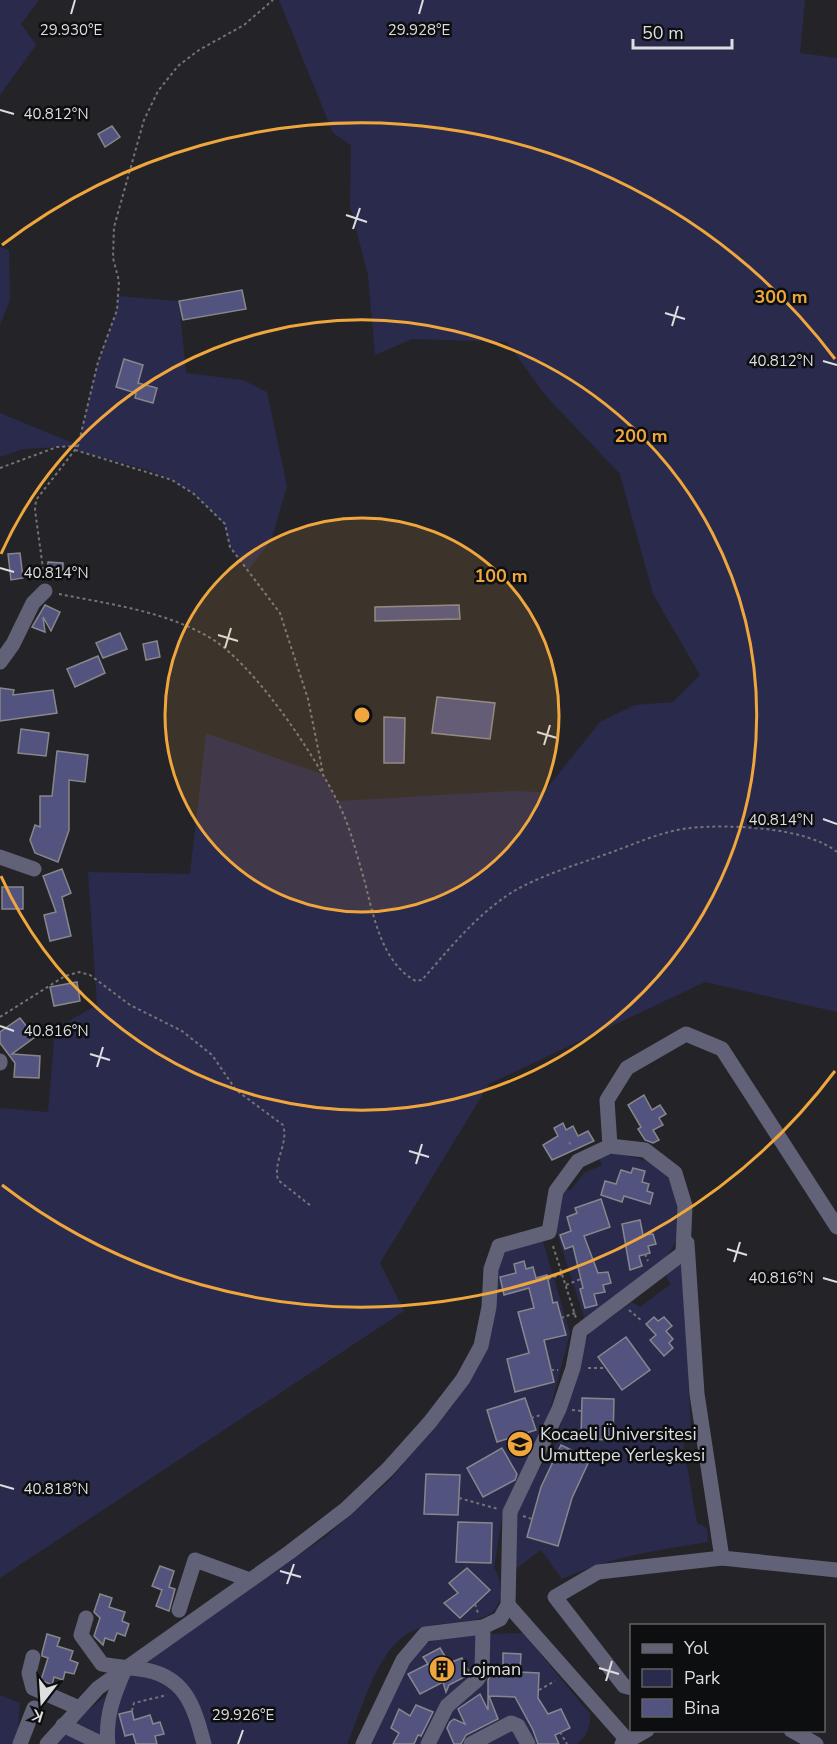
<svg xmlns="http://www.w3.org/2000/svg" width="837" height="1744" font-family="'Nunito Sans',sans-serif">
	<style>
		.green { fill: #2a2a4d }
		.building { fill: #52537f; stroke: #87878b; stroke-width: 1.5 }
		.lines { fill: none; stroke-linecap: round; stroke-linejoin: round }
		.path { stroke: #747477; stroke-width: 2; stroke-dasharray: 3 3; stroke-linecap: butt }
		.minor { stroke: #616277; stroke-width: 15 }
		.ticks { fill: none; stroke: #dedee0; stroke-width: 2 }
		.ring { fill: none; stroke: #efa73d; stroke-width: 3 }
		.labels { text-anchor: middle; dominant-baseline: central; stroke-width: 5; stroke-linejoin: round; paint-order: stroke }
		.poi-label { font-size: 18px; fill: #dedee0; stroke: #0d0e0f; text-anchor: start }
		.ticks-label { font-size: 15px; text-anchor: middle; fill: #dedee0; stroke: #0d0e0f; stroke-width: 5; stroke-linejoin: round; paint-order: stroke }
		.centre { fill: #efa73d; stroke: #0d0e0f; stroke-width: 3 }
		.ring-label { font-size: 18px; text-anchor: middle; font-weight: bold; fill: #efa73d; stroke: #0d0e0f; stroke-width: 5; stroke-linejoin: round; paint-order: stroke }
	</style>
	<rect width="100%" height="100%" fill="#242428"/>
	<!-- green -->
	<g class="green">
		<polygon points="0,0 39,0 21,24 36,45 0,95"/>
		<polygon points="279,0 805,0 800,53 837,58 837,1012 705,982 489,1084 380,1263 404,1311 0,1578 0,1108 48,1112 55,1029 97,1005 88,872 190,874 206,733 324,775 337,801 511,791 544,792 600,722 635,705 673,702 700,675 653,594 620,474 546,396 507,342 412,339 375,355 368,275 350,206 351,145 333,133"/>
		<polygon points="0,247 9,250 10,300 0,325"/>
		<polygon points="118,296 179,301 186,373 243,380 267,392 287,486 271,541 248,570 230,547 224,524 194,494 172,480 148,470 75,450 77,446 23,449 0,457 0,413 78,445 98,362 117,310"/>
		<polygon points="617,1153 650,1162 667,1176 675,1186 680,1199 677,1240 663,1262 585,1320 554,1224 561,1189 571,1190 584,1173 602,1165 599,1158"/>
		<path d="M542 1238 570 1333 547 1421 503 1510 494 1568C503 1581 505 1608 486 1616 454 1629 423 1615 395 1644 371 1670 361 1712 347 1744H56L73 1723 145 1663 325 1537 388 1482 450 1409 474 1375 484 1354 494 1278 504 1252Z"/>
		<path d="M683 1259 691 1435 682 1437 697 1523 707 1528 708 1542C657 1550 609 1557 562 1579L541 1550 514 1570 511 1541 520 1499 556 1443 582 1347 591 1332 632 1302 640 1307 671 1284 666 1276Z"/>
		<path d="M523 1633 590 1714C591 1725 586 1738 577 1744H372C383 1719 403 1657 427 1644 450 1631 496 1635 523 1633Z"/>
		<polygon points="0,1695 20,1703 17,1736 13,1744 0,1744"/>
	</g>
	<!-- building -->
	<g class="building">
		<polygon points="112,126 120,137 105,147 98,134"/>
		<polygon points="242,290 246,309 183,320 179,301"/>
		<polygon points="124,359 143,365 138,383 157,388 153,403 135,398 136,393 116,387"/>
		<polygon points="20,553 23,578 11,580 8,554"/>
		<polygon points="48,562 63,563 63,579 47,579"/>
		<polygon points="45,605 60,612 51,631 43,617 45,632 32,627"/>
		<polygon points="459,605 460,619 375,621 375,607"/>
		<polygon points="120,633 127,649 103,658 96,643"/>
		<polygon points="157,641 160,657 146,660 143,644"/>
		<polygon points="98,656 105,673 75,687 67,669"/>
		<polygon points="0,688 14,690 13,695 53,690 57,713 0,721"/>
		<polygon points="437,697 495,703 490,739 432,733"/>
		<polygon points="384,717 405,718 404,763 384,763"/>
		<polygon points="21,729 49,733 46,756 18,753"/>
		<polygon points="57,751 88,755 85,782 69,780 69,830 58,862 35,853 30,840 35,825 40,827 40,796 52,796"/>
		<polygon points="62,869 71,893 62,897 71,936 50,941 44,915 56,912 43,876"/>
		<rect x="2" y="887" width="21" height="22"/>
		<polygon points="77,982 80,1001 54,1006 50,987"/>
		<polygon points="20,1018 35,1037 12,1054 40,1056 39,1078 14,1077 15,1063 0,1043 0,1032"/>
		<polygon points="644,1095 652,1110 660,1105 666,1114 659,1118 663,1125 653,1130 659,1140 653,1143 645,1140 638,1129 641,1127 628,1105"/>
		<polygon points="563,1123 566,1130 573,1126 578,1136 588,1131 594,1141 552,1160 543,1145 558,1136 554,1128"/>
		<polygon points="633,1168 645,1171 642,1182 649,1184 647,1191 653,1193 650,1204 624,1196 622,1202 601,1195 605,1181 616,1184 621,1170 631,1173"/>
		<polygon points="601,1199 610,1227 584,1236 598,1273 608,1272 611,1283 603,1285 605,1292 594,1294 597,1305 585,1308 580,1289 583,1288 573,1246 565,1249 560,1235 571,1231 567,1217 577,1213 575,1208"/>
		<polygon points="640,1220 643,1235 653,1234 656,1244 648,1246 650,1253 639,1256 642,1266 630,1270 622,1224"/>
		<polygon points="524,1261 526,1269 533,1267 536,1278 547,1275 553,1303 557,1302 566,1335 544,1340 554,1382 515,1392 507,1359 529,1353 518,1312 534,1308 529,1288 504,1295 500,1277 516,1273 514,1264"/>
		<polygon points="654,1317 658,1321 664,1317 672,1326 666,1331 673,1339 669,1343 673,1348 664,1356 650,1340 656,1335 646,1324"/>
		<polygon points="626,1337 650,1370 622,1390 598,1357"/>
		<polygon points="525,1398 536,1430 497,1442 487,1410"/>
		<polygon points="582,1398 614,1399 613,1440 581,1439"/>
		<polygon points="561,1445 590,1459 572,1498 558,1546 527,1537 541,1487"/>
		<polygon points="502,1448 517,1474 515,1480 483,1497 467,1468"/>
		<polygon points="426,1474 460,1475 458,1515 424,1514"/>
		<polygon points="458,1522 492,1523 491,1563 456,1562"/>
		<polygon points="160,1566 174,1571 169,1587 175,1589 169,1611 156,1606 162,1590 152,1586"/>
		<polygon points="467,1568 490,1590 460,1618 444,1603 458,1593 449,1583"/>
		<polygon points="100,1594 112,1598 109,1607 125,1612 122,1621 129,1624 125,1636 117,1633 114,1641 105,1638 103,1645 94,1636 100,1618 94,1612"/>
		<polygon points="47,1634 60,1638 57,1646 73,1651 70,1660 78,1663 74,1674 65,1672 63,1680 54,1677 52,1685 41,1680 48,1658 42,1656 42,1653"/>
		<polygon points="440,1648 449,1663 462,1658 470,1674 449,1685 446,1692 443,1682 420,1694 408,1674 428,1664 423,1657"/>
		<polygon points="503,1653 521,1654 520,1672 539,1673 538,1698 548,1714 561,1709 570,1728 555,1735 559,1744 538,1744 533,1730 515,1697 489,1696 498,1719 466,1735 461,1744 454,1744 447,1728 450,1722 454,1719 465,1724 458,1709 480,1694 488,1710 488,1680 491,1674 503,1675"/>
		<polygon points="416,1705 433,1712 421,1736 418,1735 414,1744 393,1744 399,1733 391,1728 399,1709 410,1716"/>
		<polygon points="132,1711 134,1720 150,1715 153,1724 160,1722 164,1734 155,1736 157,1744 136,1744 133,1734 125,1736 119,1714"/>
	</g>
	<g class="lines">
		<!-- path -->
		<g class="path">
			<polyline points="75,450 172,480 194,494 225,524 230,547 280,613 308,699 323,773"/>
			<polyline points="0,468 57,447 77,446"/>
			<polyline points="44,576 35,510 36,500 78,446 98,362 117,310 119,281 113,258 114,227 144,120 158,91 178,66 199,50 244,25 273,0"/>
			<path d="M59 594C109 604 163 611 207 636 254 661 325 769 345 818 353 838 358 859 364 879 373 913 381 963 416 981L422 980C450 948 477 914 514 891 544 874 579 864 612 852 637 843 663 831 690 828 729 824 806 827 837 852"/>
			<path d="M0 1017 65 976 79 972 90 975 130 1005 182 1031 212 1055 236 1090 283 1125C289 1144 273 1160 278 1180L311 1206"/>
			<polyline points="569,1142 572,1147"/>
			<polyline points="553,1246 576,1318"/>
			<polyline points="645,1254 648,1261"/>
			<polyline points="548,1279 562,1274"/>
			<polyline points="566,1285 581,1279"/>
			<polyline points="629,1310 642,1321"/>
			<polyline points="561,1318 575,1313"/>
			<polyline points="588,1368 606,1368"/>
			<polyline points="551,1370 558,1370"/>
			<polyline points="572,1410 582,1411"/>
			<polyline points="531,1418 541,1415"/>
			<polyline points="459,1498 498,1509"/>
			<polyline points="523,1516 532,1519"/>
			<polyline points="475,1604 478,1613"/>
			<polyline points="494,1668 503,1668"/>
			<polyline points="539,1690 555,1681"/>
			<polyline points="132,1711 134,1703 167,1695"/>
			<polyline points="560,1732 567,1744"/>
		</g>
		<!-- minor -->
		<g class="minor">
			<polyline points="0,662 13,644 33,603 45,591"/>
			<polyline points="0,857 34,869"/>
			<polyline points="0,1061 0,1063"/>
			<polyline points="610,1146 607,1100 627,1068 686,1034 722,1049 837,1227"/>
			<polyline points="687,1243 697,1394 722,1558"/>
			<polyline points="508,1605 628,1741"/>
			<polyline points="179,1610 195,1560 250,1580"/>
			<path d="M86 1618 81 1635 102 1664C115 1667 127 1667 139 1669 185 1674 194 1706 204 1744"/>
			<polyline points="33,1657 29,1673 33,1688 79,1708"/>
			<polyline points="632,1688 624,1686 555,1597 598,1572 722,1558 837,1570"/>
			<polyline points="63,1725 102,1744"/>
			<polyline points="791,1730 816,1744"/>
			<polyline points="20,1744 34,1708"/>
			<polyline points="47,1744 98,1688 290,1552 346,1509 388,1469 430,1422 463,1379 481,1346 489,1307 491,1269 499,1246 549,1232 556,1191 578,1161 610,1146 645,1150 675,1173 685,1206 683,1253 580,1331 573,1368 559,1409 510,1512 508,1605 500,1619 483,1627 425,1634 403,1660 363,1744"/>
			<path d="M108 1744C105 1717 114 1694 125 1669"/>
			<polyline points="428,1744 447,1706 477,1680 482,1672 483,1627"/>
			<polyline points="471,1744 511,1723 518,1726 528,1744"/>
			<polyline points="622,1744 647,1730"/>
		</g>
	</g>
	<!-- ticks -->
	<path class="ticks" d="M71 14 75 0M419 14 423 0M0 110 14 114M346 215 367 222M353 229 360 208M665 313 685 319M672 326 678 306M823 361 837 365M0 568 14 572M218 635 238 641M225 648 231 628M537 732 557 738M544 745 550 725M823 819 837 824M0 1026 14 1031M90 1054 110 1060M97 1067 103 1047M409 1151 429 1157M416 1164 422 1144M727 1249 747 1255M734 1262 740 1242M823 1278 837 1282M0 1485 14 1489M280 1571 301 1577M287 1584 294 1564M599 1668 619 1674M606 1681 612 1661M238 1744 243 1730"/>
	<!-- distance rings -->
	<circle cx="362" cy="715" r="197" fill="#efa73d" fill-opacity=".12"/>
	<g class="ring">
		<circle cx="362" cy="715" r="197"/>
		<path d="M1 554A395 395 0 1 1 1 876"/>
		<path d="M835 1071A592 592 0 0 1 2 1185M2 245A592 592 0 0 1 835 359"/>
	</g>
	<!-- icons -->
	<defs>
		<symbol id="university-disc" viewBox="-11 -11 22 22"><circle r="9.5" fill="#efa73d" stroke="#0d0e0f"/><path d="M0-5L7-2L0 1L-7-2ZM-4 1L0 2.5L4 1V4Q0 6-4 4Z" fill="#111"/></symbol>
		<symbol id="building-disc" viewBox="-11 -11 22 22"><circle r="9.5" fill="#efa73d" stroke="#0d0e0f"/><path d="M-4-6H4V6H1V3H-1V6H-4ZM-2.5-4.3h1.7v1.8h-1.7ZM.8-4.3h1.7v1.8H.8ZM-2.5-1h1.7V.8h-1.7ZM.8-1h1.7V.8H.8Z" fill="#111"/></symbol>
	</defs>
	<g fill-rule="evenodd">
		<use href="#university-disc" x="505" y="1429" width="30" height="30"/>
		<use href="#building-disc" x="427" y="1654" width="30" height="30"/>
	</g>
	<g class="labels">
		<!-- poi labels -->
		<g class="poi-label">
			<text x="540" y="1434">Kocaeli Üniversitesi<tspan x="540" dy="21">Umuttepe Yerleşkesi</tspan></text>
			<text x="462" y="1669">Lojman</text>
		</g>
	</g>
	<g class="ticks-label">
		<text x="71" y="35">29.930°E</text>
		<text x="419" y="35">29.928°E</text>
		<text x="56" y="119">40.812°N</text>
		<text x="781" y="366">40.812°N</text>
		<text x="56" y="578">40.814°N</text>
		<text x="781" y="825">40.814°N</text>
		<text x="56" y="1036">40.816°N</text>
		<text x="781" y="1283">40.816°N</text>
		<text x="56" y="1494">40.818°N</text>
		<text x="243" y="1720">29.926°E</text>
	</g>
	<circle cx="362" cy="715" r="9" class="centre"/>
	<g class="ring-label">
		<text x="781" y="303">300 m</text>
		<text x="641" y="442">200 m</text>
		<text x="501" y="582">100 m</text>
	</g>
	<!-- legend -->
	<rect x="630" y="1624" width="195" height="108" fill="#0d0e0f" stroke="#616163" stroke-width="1.5"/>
	<rect x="642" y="1644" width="30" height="9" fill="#616277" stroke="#616163" stroke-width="1.5"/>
	<text x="684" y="1654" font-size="18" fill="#dedee0">Yol</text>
	<rect x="642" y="1669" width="30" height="18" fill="#2a2a4d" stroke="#616163" stroke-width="1.5"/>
	<text x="684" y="1684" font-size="18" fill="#dedee0">Park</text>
	<rect x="642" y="1699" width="30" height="18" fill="#52537f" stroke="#616163" stroke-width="1.5"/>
	<text x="684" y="1714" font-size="18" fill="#dedee0">Bina</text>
	<!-- north arrow -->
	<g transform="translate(42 1702) rotate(197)" stroke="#0d0e0f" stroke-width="4.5" paint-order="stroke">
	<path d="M0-4.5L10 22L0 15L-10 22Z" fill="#dedee0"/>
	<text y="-9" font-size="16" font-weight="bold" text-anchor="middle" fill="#dedee0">K</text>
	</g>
	<!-- scale -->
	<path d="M633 39v9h99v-9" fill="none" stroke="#dedee0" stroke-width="3"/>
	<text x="642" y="39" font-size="18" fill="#dedee0" stroke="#0d0e0f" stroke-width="4.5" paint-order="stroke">50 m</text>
</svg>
